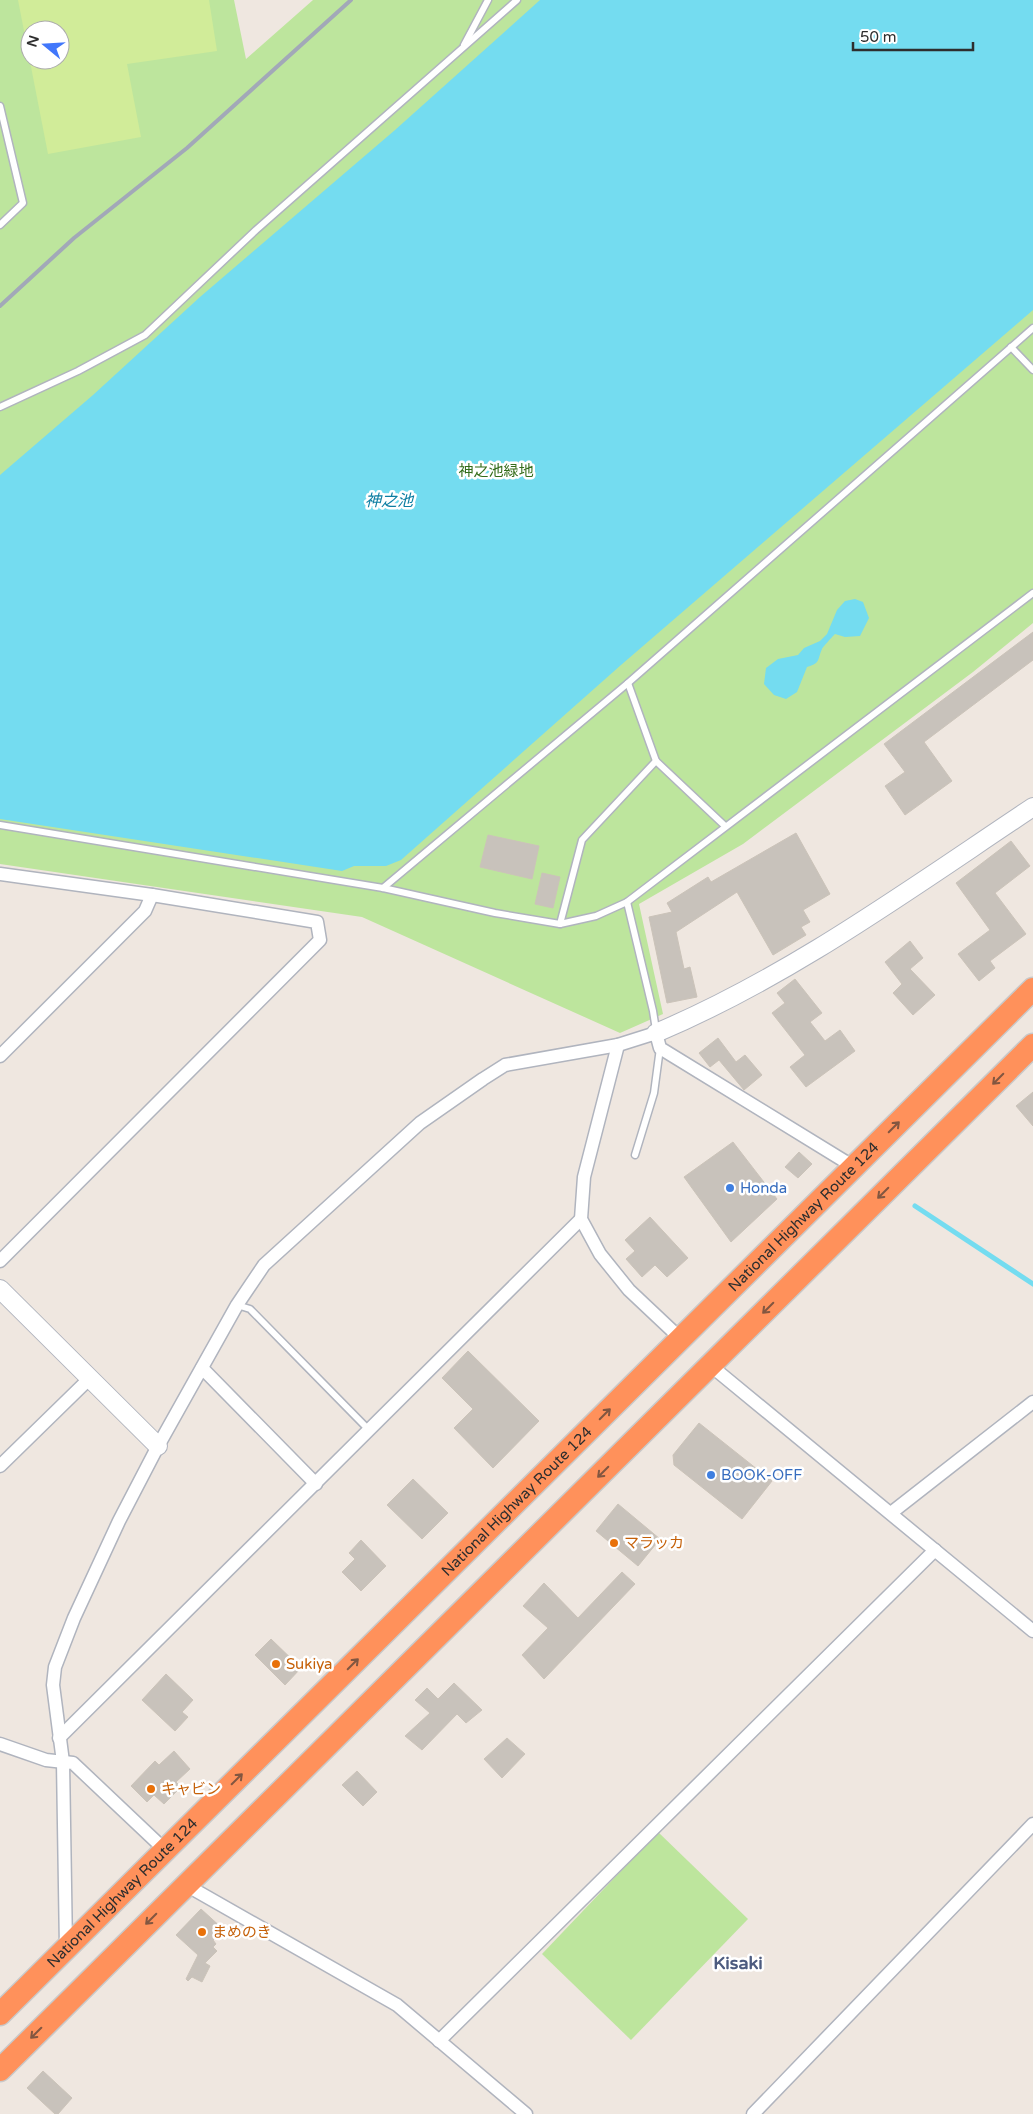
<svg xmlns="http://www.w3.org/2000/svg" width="1033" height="2114" font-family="'Varela Round','Noto Sans JP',sans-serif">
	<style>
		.green { fill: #bde59d; fill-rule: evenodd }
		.pitch { fill: #d1ec99; fill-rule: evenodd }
		.water { fill: #74dcf0 }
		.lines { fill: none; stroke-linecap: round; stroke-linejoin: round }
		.stream { stroke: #74dcf0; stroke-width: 5 }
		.building { fill: #c8c2bb; stroke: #cbc3b9 }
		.lane-casing { stroke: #b0b4be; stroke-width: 9 }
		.street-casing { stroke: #b0b4be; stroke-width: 15 }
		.secondary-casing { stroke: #b0b4be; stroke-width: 20 }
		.highway-casing { stroke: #c9c9c9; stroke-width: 25 }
		.lane { stroke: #fff; stroke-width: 6 }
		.street { stroke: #fff; stroke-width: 12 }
		.secondary { stroke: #fff; stroke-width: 18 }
		.highway { stroke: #ff915b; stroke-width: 22 }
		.rail { stroke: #a2a8b8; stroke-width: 4 }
		.oneway { stroke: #825640 }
		.shop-dot { fill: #3f7fe0; stroke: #fff; stroke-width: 2 }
		.food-dot { fill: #e8710a; stroke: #fff; stroke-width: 2 }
		.labels { text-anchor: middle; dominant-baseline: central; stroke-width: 5; stroke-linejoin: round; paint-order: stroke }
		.park-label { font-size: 15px; fill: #346d1b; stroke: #fff }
		.shop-label { font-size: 15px; fill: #366cbe; stroke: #fff; text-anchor: start }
		.street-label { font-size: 15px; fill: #2e2e2e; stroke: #fff }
		.food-label { font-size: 15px; fill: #c56008; stroke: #fff; text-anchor: start }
		.water-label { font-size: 16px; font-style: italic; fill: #0d7ea2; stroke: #fff }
		.quarter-label { font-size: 18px; font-weight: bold; fill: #4d5b7f; stroke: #fff }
	</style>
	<rect width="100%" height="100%" fill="#efe7e0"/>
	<!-- green -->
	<g class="green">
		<path d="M0 0H234L246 59 313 0H1033V623L973 672 743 844 639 904 663 1014 620 1033 362 917 0 864ZM30 30H60V60H30Z"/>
		<polygon points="658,1832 748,1919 631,2040 542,1954"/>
	</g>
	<!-- pitch -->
	<path class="pitch" d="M18 0H209L217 51 127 64 141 137 48 154ZM30 30H60V60H30Z"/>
	<!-- water -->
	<g class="water">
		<polygon points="540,0 1033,0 1033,310 621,665 401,860 386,866 354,866 342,871 0,819 0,475 93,395 200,297 395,130"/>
		<path d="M855 599 863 602 869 618 860 636 845 637 835 634C833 636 822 648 822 649 817 660 821 663 807 667L797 692 786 699 774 695 764 684 766 668 778 659 798 655 804 648 820 641 827 634 837 610 845 601Z"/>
	</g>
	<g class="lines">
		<!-- stream -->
		<polyline class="stream" points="915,1206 1033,1284"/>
	</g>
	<!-- building -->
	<g class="building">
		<polygon points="1033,632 1033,660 924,742 952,781 905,815 885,786 905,772 884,744"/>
		<polygon points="796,833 830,894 803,910 810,922 801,927 806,935 773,955 737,892 676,932 684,969 690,967 697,997 667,1003 649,917 672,912 667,903 708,877 711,882"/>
		<polygon points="488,835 539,846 532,879 480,867"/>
		<polygon points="1011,841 1030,866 995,893 1026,934 990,961 995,968 979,981 958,954 990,930 956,883"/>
		<polygon points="542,873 560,877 553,908 535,904"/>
		<polygon points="910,941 923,958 910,969 935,995 913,1015 893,993 902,984 885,962"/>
		<polygon points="795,979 822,1013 810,1022 825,1041 840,1030 855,1051 806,1087 790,1067 805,1055 772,1013 785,1003 777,993"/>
		<polygon points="718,1038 736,1062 745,1055 762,1075 744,1090 719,1060 710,1067 699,1053"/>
		<polygon points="1033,1092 1033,1126 1016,1106"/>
		<polygon points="733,1142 777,1199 731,1242 684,1177"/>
		<polygon points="799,1152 812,1164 798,1178 785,1167"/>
		<polygon points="650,1217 688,1258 667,1277 655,1265 642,1277 626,1259 635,1251 625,1240"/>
		<polygon points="468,1351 539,1421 493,1468 454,1428 473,1409 442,1378"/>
		<polygon points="699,1423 772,1481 742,1519 674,1465 673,1455"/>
		<polygon points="413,1479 448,1513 422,1539 387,1505"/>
		<polygon points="618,1504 660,1539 638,1566 596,1531"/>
		<polygon points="361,1540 386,1566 361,1591 342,1572 355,1559 349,1553"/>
		<polygon points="622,1572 635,1584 544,1679 522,1655 548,1628 523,1606 544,1583 578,1618"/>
		<polygon points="271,1639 301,1668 285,1685 255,1655"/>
		<polygon points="166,1674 193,1700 182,1712 188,1717 175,1731 142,1700"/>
		<polygon points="454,1683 482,1710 466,1723 457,1714 422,1750 405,1736 430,1713 415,1700 427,1688 438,1699"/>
		<polygon points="507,1738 525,1754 502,1778 484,1759"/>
		<polygon points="174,1751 190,1769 176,1782 181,1787 164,1804 154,1795 147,1802 131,1786 155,1761 159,1765"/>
		<polygon points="357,1771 377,1792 363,1806 342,1785"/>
		<polygon points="201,1909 223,1929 213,1940 216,1944 213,1947 217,1951 205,1963 210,1966 202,1982 192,1977 188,1981 186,1979 198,1955 176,1935"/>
		<polygon points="43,2071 72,2098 58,2114 55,2114 27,2088"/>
	</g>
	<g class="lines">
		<defs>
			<g id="lane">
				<polyline points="464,45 488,0"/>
				<polyline points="0,106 23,203 0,225"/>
				<polyline points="1011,347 1033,370"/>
				<polyline points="0,407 78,371 145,335 256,230 517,0"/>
				<polyline points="628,683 656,761 725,826"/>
				<polyline points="0,825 383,888 495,913 560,924 596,916 627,902 1033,593"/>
				<polyline points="383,888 628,683 1033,328"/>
				<polyline points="627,902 653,1011 656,1030"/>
				<polyline points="560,924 582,840 656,761"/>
				<polyline points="635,1155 654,1093 660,1048"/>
				<polyline points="237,1305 250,1309 369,1430"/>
			</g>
			<g id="street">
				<polyline points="0,874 152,895 317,922 320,940 0,1261"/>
				<polyline points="618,1045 584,1177 581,1219 600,1254 629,1290 681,1339"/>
				<polyline points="0,1056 145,911 152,895"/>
				<polyline points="710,1365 1033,1631"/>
				<polyline points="202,1368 316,1484"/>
				<polyline points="0,1466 89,1379"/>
				<polyline points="891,1513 1033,1402"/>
				<polyline points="59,1738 581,1219"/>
				<polyline points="0,1744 46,1760 73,1763 165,1850"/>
				<polyline points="186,1885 397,2005 526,2114"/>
				<polyline points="66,1948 63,1762 53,1685 55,1667 74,1618 119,1521 158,1446 237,1305 264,1265 420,1123 483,1079 505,1065 618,1045 656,1033 660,1048 854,1167"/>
				<polyline points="439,2041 935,1550"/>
				<polyline points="753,2114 1033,1824"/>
			</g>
			<g id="secondary">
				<path d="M656 1033C791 976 911 888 1033 807"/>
				<polyline points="0,1289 158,1446"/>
			</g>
			<g id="highway">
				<path id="s1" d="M0 2014 1033 989"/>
				<polyline points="0,2070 1033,1045"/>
			</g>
		</defs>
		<!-- lane casing -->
		<use href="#lane" class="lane-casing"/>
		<!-- street casing -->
		<use href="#street" class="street-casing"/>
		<!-- secondary casing -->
		<use href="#secondary" class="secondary-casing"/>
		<!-- highway casing -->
		<use href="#highway" class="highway-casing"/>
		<!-- lane -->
		<use href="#lane" class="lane"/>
		<!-- street -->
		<use href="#street" class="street"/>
		<!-- secondary -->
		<use href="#secondary" class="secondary"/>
		<!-- highway -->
		<use href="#highway" class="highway"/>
		<!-- rail -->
		<polyline class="rail" points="0,306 74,238 187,148 351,0"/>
	</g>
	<!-- one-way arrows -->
	<defs><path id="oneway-shaft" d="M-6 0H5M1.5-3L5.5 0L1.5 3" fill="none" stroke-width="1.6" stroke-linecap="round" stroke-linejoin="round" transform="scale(1.25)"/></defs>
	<g class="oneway">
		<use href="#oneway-shaft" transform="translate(998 1079) rotate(135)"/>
		<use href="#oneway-shaft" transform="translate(894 1127) rotate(-45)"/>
		<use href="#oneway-shaft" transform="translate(883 1193) rotate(135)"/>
		<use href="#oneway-shaft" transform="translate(768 1308) rotate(135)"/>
		<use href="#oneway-shaft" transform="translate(605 1414) rotate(-45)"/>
		<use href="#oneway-shaft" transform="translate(603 1472) rotate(135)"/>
		<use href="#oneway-shaft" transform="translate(353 1664) rotate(-45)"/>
		<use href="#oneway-shaft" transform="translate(237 1779) rotate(-45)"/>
		<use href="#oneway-shaft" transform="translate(151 1919) rotate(135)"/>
		<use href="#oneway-shaft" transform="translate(36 2033) rotate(135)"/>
	</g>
	<!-- markers -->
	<g class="shop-dot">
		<circle cx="730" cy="1188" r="5"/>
		<circle cx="711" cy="1475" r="5"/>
	</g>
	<g class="food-dot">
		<circle cx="614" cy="1543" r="5"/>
		<circle cx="276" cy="1664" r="5"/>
		<circle cx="151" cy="1789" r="5"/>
		<circle cx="202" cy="1932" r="5"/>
	</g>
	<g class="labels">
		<!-- park labels -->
		<g class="park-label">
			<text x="496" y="471">神之池緑地</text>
		</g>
		<!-- shop labels -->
		<g class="shop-label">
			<text x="740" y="1188">Honda</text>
			<text x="721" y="1475">BOOK-OFF</text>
		</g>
		<!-- street labels -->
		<g class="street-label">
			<text stroke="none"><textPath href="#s1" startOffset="1132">National Highway Route 124</textPath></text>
			<text stroke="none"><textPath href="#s1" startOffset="728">National Highway Route 124</textPath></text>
			<text stroke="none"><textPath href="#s1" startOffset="172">National Highway Route 124</textPath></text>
		</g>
		<!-- food labels -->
		<g class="food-label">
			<text x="624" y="1543">マラッカ</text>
			<text x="286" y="1664">Sukiya</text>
			<text x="161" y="1789">キャビン</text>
			<text x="212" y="1932">まめのき</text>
		</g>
		<!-- water labels -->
		<g class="water-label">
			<text x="389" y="501">神之池</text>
		</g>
		<!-- quarter labels -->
		<g class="quarter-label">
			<text x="738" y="1963">Kisaki</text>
		</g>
	</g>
	<!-- north arrow -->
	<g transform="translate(45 45) rotate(288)"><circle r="24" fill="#ffffff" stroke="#ababab"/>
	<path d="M0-4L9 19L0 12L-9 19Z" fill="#4177fb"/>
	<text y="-8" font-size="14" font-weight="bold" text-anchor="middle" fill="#2e2e2e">N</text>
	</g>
	<!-- scale -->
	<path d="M853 42v8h120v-8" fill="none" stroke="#2e2e2e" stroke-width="2.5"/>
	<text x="860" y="42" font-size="15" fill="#2e2e2e" stroke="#ffffff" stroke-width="4" paint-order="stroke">50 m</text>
</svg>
